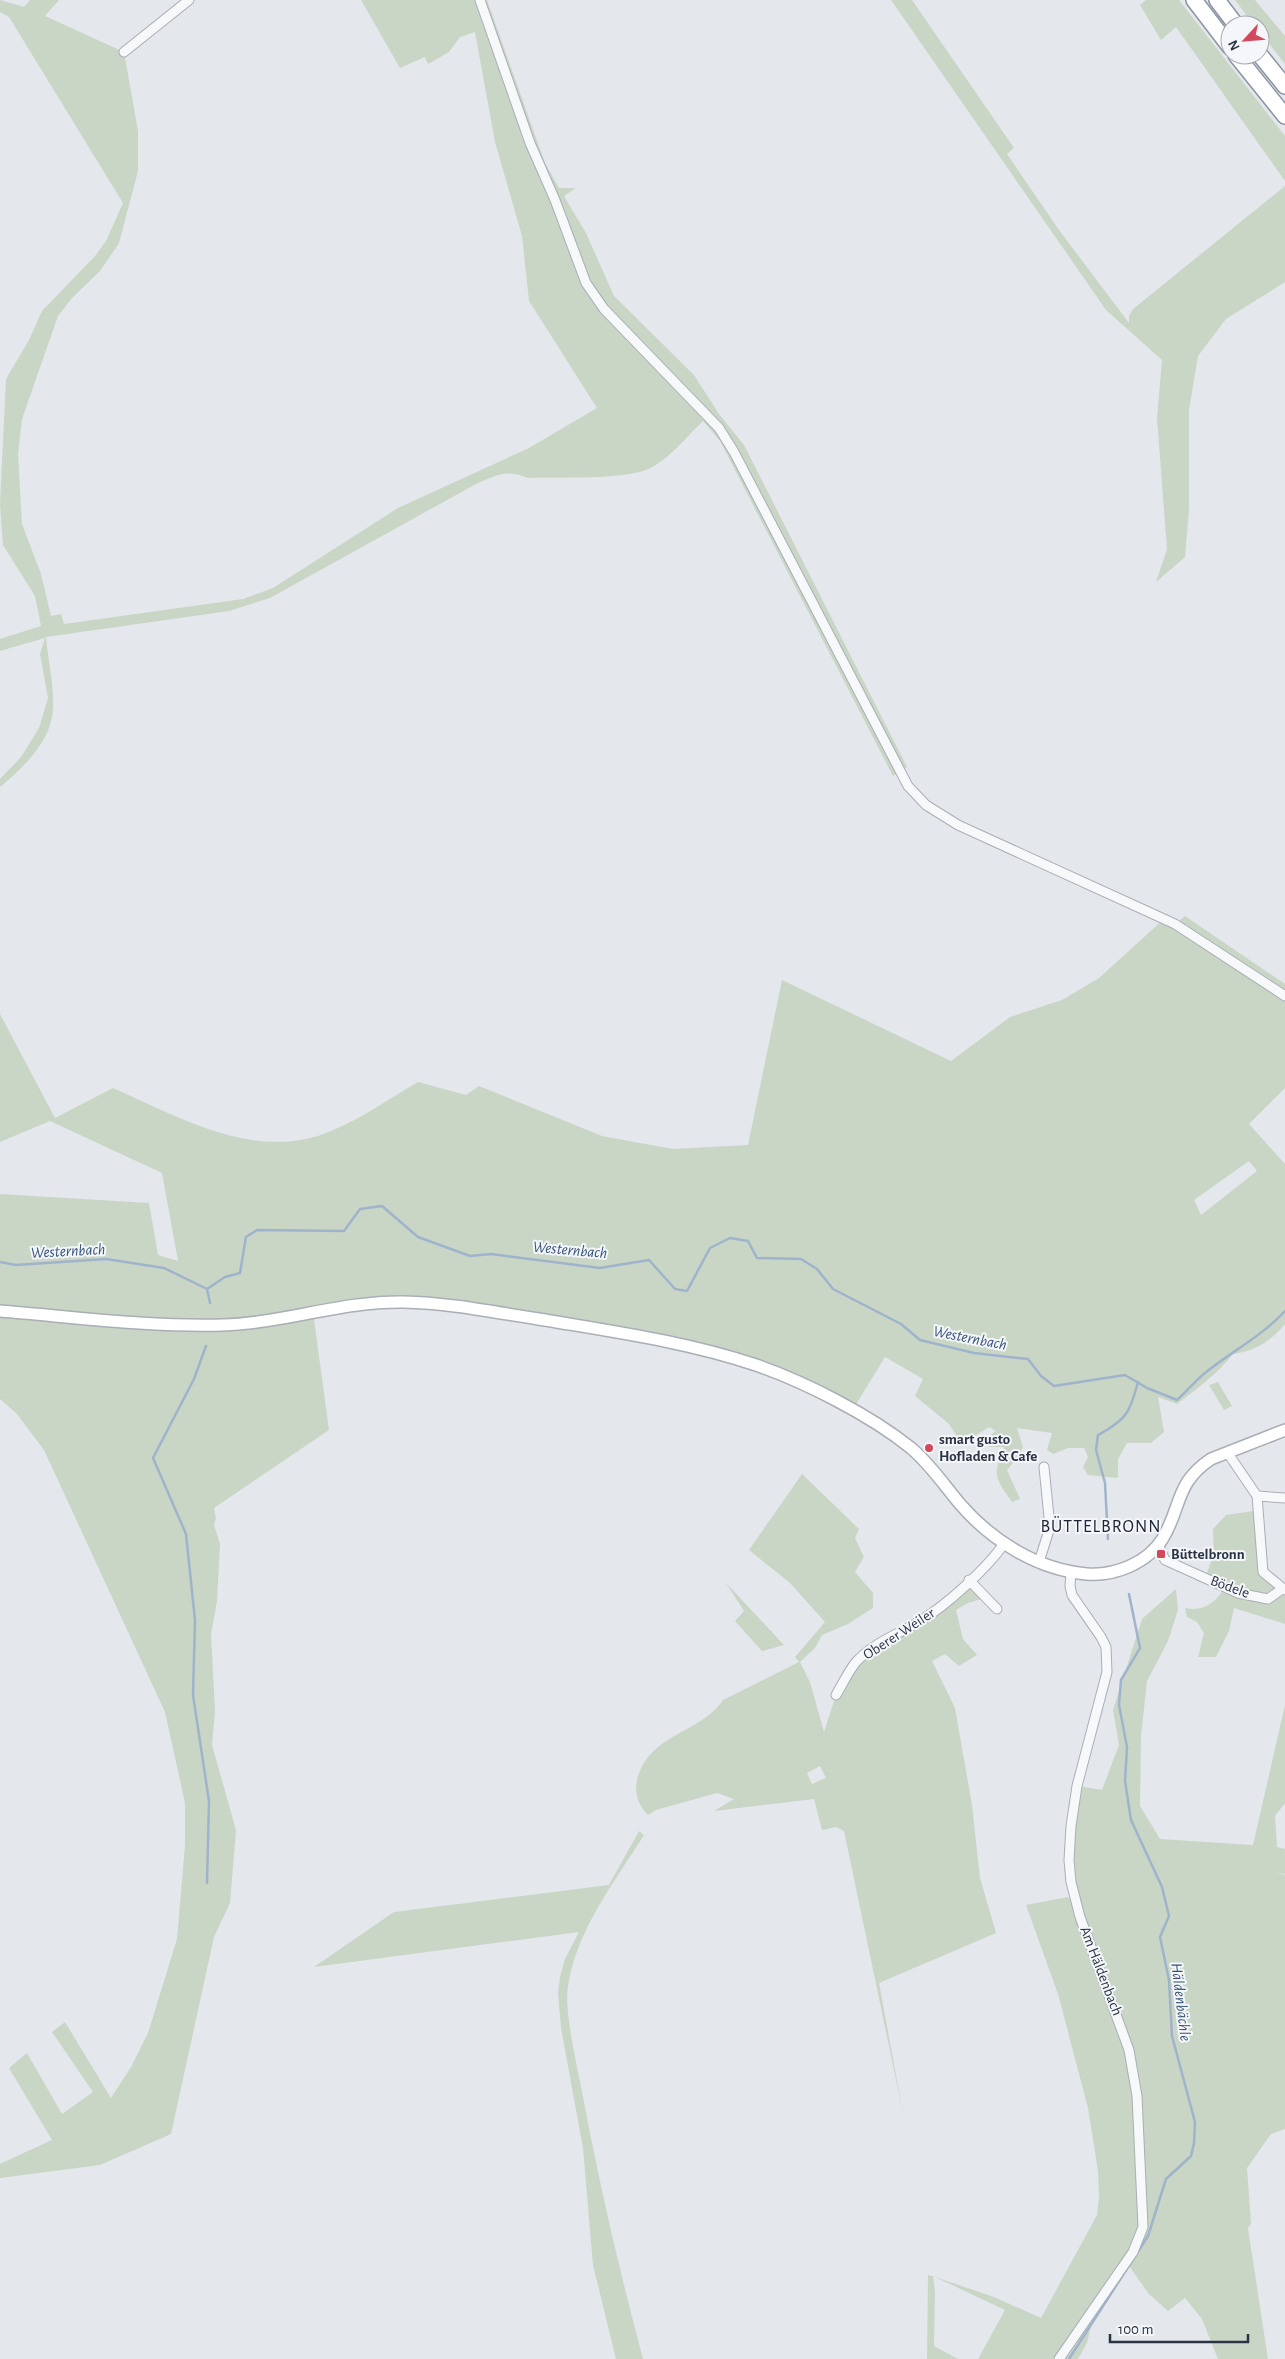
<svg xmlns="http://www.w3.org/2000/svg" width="1285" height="2359" font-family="'Alegreya Sans',sans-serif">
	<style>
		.green { fill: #c9d6c5; fill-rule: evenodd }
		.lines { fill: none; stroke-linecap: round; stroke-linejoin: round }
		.stream { stroke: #9fb4cc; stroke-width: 2.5 }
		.street-casing { stroke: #a9aeb7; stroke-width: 11 }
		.secondary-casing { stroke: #a9aeb7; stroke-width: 14 }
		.highway-casing { stroke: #8b94a3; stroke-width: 18 }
		.street { stroke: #f7f8fa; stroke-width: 9 }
		.secondary { stroke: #fff; stroke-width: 11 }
		.highway { stroke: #fff; stroke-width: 15 }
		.poi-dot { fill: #d1495b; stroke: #f4f6f9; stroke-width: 2 }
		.labels { text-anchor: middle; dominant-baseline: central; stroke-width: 4; stroke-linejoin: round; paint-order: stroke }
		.poi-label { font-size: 15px; font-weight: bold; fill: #2b3445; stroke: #f4f6f9; text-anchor: start }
		.street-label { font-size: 15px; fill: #2b3445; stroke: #f4f6f9 }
		.water-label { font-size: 16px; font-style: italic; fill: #34527a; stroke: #f4f6f9 }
		.quarter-label { font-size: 18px; letter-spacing: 1px; fill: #1d2536; stroke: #f4f6f9 }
	</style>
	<rect width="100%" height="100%" fill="#e4e7ec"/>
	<!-- green -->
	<g class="green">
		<path d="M0 0 24 7 30 0H59L45 16 124 52 138 131V171L119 243 100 271 72 298 58 316 22 419 18 454 22 524 41 574 51 616 61 614 64 624 243 599 273 588 398 508 529 448 597 408 529 301 522 236 495 142 475 32 460 37 449 52 428 64 425 57 400 68 361 0H487L545 163 559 188H576L564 196 586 233 614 296 694 375 719 414 744 445 907 767 893 776 720 441 703 421C687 436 669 460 648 469 624 480 557 477 528 478 505 469 498 475 476 484L270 598 229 611 46 637C48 659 53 681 53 702 55 738 25 766 0 787V779L21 757 39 728 48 698 40 654 45 638 0 651V639L41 626 35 596 3 545 0 504 6 379 29 340 42 311 95 256 106 241 123 203 9 17 0 12Z"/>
		<polygon points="891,0 912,0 1014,148 1007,154 1059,230 1129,323 1129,316 1133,309 1285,186 1285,282 1226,319 1198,356 1189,410 1189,509 1185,557 1156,582 1167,549 1157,418 1162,360 1106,310"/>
		<polygon points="1146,0 1179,0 1285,136 1285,181 1176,27 1161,40 1140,5"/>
		<polygon points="1235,0 1255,0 1285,36 1285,64 1260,32 1260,25 1254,25"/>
		<path d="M1185 916 1285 984V1088L1249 1124 1285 1164V1324C1271 1341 1255 1351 1233 1354 1217 1374 1198 1388 1177 1404L1158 1397 1164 1432 1151 1443H1127L1118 1459V1478L1088 1475 1083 1467 1088 1457 1084 1448H1068L1053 1454 1047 1450 1052 1433 1017 1428 1023 1447 1017 1458 1007 1470 1020 1499 1012 1502C1007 1494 995 1481 997 1470 997 1463 1003 1455 1004 1447H989V1436L996 1431 989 1427 962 1444 949 1424 915 1396 923 1379 885 1357 855 1406 837 1402 710 1352 439 1303 313 1312 329 1430 214 1508 216 1518 214 1525 220 1544 217 1601 211 1634 215 1711 212 1745 236 1830 230 1903 214 1937 171 2134 100 2165 0 2178V2164L2 2163 52 2140 9 2068 27 2053 62 2114 93 2092 52 2032 65 2022 111 2098 131 2067 148 2033 177 1939 185 1845V1803L165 1712 44 1450 17 1414 0 1399V1194L149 1203 158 1255 178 1261 162 1173 50 1121 0 1142V1014L55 1118 113 1088C179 1117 257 1163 331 1131 361 1119 390 1098 418 1082L466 1095 479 1086 602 1136 673 1149 748 1145 782 980 951 1061 1010 1017 1062 1000 1099 978 1164 919 1175 924ZM1249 1161 1257 1171 1201 1215 1194 1200Z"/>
		<polygon points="1218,1382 1232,1406 1224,1410 1209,1385"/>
		<path d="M802 1474 859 1529 855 1538 864 1557 855 1572 873 1593V1608L848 1624 822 1635 815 1648 800 1662 810 1682 824 1732 836 1695 856 1662 921 1621 969 1580 985 1598 968 1603 956 1610 963 1639 977 1655 959 1666 945 1654 932 1661 955 1708 972 1805 980 1878 996 1933 879 1983 903 2113 844 1831 836 1827 822 1830 814 1799 714 1811 734 1799 717 1793 656 1810 648 1815C639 1806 634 1794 637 1780 649 1733 700 1734 723 1700L799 1662 795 1657 825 1622 790 1583 749 1550ZM820 1766 826 1778 812 1784 807 1773Z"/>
		<path d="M1260 1510 1263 1571 1285 1590V1624L1234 1608 1229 1631 1216 1657H1198L1204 1633 1197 1622 1187 1617 1185 1608C1203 1612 1216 1603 1225 1587L1205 1578 1214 1554 1213 1529 1226 1515Z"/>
		<polygon points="726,1583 784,1645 762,1651 735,1621 744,1611"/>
		<polygon points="1176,1589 1178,1610 1168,1641 1147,1681 1141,1736 1140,1806 1160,1839 1253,1845 1285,1705 1285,1803 1275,1816 1277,1847 1285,1849 1285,1874 1276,1873 1285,1875 1285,2129 1271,2134 1247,2168 1251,2224 1248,2228 1268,2359 1218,2359 1202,2319 1185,2298 1168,2311 1149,2294 1129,2266 1092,2322 1087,2343 1078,2359 978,2359 1005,2310 933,2276 935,2292 934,2346 958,2359 927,2359 928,2275 932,2276 994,2297 1041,2318 1097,2215 1099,2197 1098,2171 1088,2108 1058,1994 1026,1905 1068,1897 1079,1915 1071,1882 1077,1786 1102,1790 1119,1745 1113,1710 1142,1619"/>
		<path d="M639 1831 644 1835C614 1883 577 1929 568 1986 564 2011 576 2060 581 2087 598 2178 619 2269 643 2359H616L593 2265 583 2148 561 2028 558 1993 560 1977 565 1959 579 1932 314 1967 394 1912 609 1885Z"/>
	</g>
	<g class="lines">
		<!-- stream -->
		<g class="stream">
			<path d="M0 1262 16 1265 106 1259 164 1268 207 1289 225 1277 240 1273 246 1237 257 1230 344 1231 360 1209 382 1206 418 1237 470 1256 491 1254 600 1268 649 1260 675 1289 687 1291 710 1248 730 1238 748 1241 757 1258 801 1259 817 1269 833 1289 901 1324 920 1340 974 1353 1028 1359 1041 1376 1054 1386 1125 1375 1147 1388 1177 1400C1187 1391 1195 1381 1205 1373 1232 1351 1261 1337 1285 1311"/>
			<polyline points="207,1289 210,1303"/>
			<polyline points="206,1346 194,1379 153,1458 186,1534 195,1620 193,1695 209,1801 207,1883"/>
			<path d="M1108 1539 1105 1483 1096 1450 1098 1435C1126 1420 1130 1413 1138 1382"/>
			<polyline points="1069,2359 1148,2236 1166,2179 1191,2156 1194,2143 1195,2122 1172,2036 1169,1980 1160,1937 1169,1916 1162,1887 1131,1820 1125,1781 1127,1747 1119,1705 1121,1680 1140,1648 1129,1594"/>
		</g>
		<defs>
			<g id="street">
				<polyline points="480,0 530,143 555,200 586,283 604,309 719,428 734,452 908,786 926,805 958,825 1175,924 1285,996"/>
				<polyline points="124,52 189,0"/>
				<polyline points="1227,1452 1257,1496 1263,1572 1285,1590"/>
				<polyline points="1257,1496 1285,1498"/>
				<polyline points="1158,1545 1165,1560 1238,1593 1268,1599 1282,1589"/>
				<polyline points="1039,1562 1050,1527 1044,1467"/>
				<polyline points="969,1580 997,1609"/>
				<path d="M836 1695C842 1685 848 1672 856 1662 873 1643 899 1634 920 1621 947 1605 986 1569 1004 1544"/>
				<polyline points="1059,2359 1133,2252 1143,2227 1137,2096 1129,2050 1080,1917 1071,1882 1069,1860 1071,1826 1077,1786 1107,1672 1106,1647 1101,1637 1072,1595 1070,1586 1071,1572"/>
			</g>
			<path id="secondary" d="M0 1311C74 1317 149 1327 223 1325 284 1323 342 1301 404 1302 451 1303 498 1313 545 1320 616 1332 687 1342 756 1365 805 1382 870 1415 911 1448 930 1464 944 1485 960 1504 992 1541 1038 1570 1087 1574 1115 1576 1148 1563 1163 1538 1182 1506 1175 1483 1211 1459L1285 1430"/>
			<g id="highway">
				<polyline points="1194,0 1230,47"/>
				<polyline points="1217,0 1236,25"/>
				<polyline points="1236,55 1285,116"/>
				<polyline points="1260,55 1285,86"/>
			</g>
		</defs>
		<!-- street casing -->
		<use href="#street" class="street-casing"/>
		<!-- secondary casing -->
		<use href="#secondary" class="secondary-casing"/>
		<!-- highway casing -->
		<use href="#highway" class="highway-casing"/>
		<!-- street -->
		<use href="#street" class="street"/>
		<!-- secondary -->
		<use href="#secondary" class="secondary"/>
		<!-- highway -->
		<use href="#highway" class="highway"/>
	</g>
	<!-- markers -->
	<g class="poi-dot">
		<circle cx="929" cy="1448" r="5"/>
		<rect x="1156" y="1549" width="10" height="10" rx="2.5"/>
	</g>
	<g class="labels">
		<!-- poi labels -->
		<g class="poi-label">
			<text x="939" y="1439">smart gusto<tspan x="939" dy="17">Hofladen &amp; Cafe</tspan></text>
			<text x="1171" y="1554">Büttelbronn</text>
		</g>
		<!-- street labels -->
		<g class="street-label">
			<text transform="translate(1230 1587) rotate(20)">Bödele</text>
			<text transform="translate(899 1634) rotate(-33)">Oberer Weiler</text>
			<text transform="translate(1101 1971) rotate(69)">Am Häldenbach</text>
		</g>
		<!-- water labels -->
		<g class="water-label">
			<text transform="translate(570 1250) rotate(5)">Westernbach</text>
			<text transform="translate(68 1251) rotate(-3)">Westernbach</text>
			<text transform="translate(970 1338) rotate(11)">Westernbach</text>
			<text transform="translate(1181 2002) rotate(83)">Häldenbächle</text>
		</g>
		<!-- quarter labels -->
		<g class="quarter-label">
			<text x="1101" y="1527">BÜTTELBRONN</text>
		</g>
	</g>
	<!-- north arrow -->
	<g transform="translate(1245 40) rotate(244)"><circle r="24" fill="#f4f6f9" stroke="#a4a8b1"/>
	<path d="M0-4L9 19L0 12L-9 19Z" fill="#d1495b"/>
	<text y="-8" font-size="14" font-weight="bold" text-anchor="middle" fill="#2b3445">N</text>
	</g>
	<!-- scale -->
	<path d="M1110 2334v8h138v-8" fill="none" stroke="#2b3445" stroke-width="2.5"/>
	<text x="1118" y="2334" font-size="15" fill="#2b3445" stroke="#f4f6f9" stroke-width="4" paint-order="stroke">100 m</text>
</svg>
